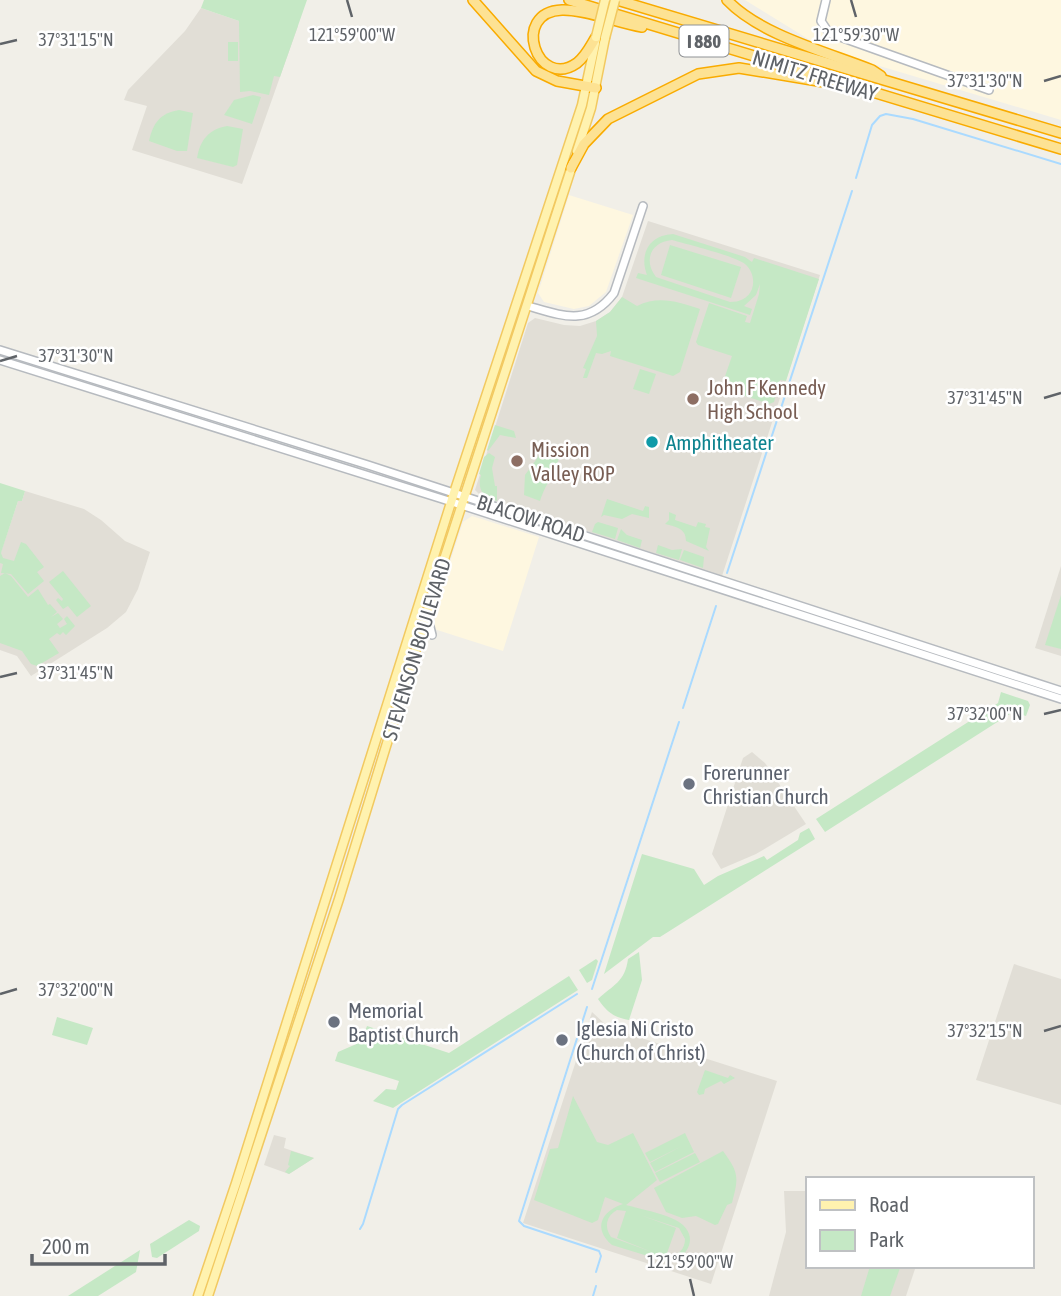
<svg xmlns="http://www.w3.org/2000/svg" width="1061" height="1296" font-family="'Asap Condensed',sans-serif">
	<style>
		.commercial { fill: #fef7e0 }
		.education { fill: #e1ded6 }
		.green { fill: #c5e8c5; fill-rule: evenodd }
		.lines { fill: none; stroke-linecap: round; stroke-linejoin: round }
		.stream { stroke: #aadaff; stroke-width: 2 }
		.secondary-casing { stroke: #b6babf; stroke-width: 10 }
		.primary-casing { stroke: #f2c960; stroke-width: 11 }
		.highway-casing { stroke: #f9ab00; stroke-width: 12 }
		.secondary { stroke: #fff; stroke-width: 7 }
		.primary { stroke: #fff2af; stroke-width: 8 }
		.highway { stroke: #fde293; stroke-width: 9 }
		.primary-bridge-casing { stroke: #f2c960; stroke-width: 11; stroke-linecap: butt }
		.primary-bridge { stroke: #fff2af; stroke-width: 8 }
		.ticks { fill: none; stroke: #5f6368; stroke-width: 2.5 }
		.education-dot { fill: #8d6e63; stroke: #fff; stroke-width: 2.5 }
		.culture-dot { fill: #0f9aa8; stroke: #fff; stroke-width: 2.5 }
		.worship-dot { fill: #6b7280; stroke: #fff; stroke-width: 2.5 }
		.labels { text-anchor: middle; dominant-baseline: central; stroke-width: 5; stroke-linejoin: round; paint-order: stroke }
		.shield { fill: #fff; stroke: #8f9295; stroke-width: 2 }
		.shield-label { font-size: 19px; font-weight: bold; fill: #5f6368 }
		.street-label { font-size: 21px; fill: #5f6368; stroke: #fff }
		.education-label { font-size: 21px; fill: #785e54; stroke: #fff; text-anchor: start }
		.culture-label { font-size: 21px; fill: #0d838f; stroke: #fff; text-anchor: start }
		.worship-label { font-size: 21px; fill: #5b616d; stroke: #fff; text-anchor: start }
		.ticks-label { font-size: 18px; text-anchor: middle; fill: #5f6368; stroke: #fff; stroke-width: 5; stroke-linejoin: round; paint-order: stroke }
	</style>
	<rect width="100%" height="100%" fill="#f1efe8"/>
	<!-- commercial -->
	<g class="commercial">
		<polygon points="745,0 1061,0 1061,120 826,50"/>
		<polygon points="569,195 633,215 606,292 589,306 574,309 544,302 538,293"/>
		<polygon points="472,516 539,537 503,651 434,629 437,602 463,522"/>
	</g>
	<!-- education -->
	<g class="education">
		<polygon points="201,8 239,21 298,26 242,184 132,150 147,106 124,100 128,90 185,31"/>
		<polygon points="648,221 820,275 722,576 481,496 475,490 528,323 535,318 564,325 580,326 596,321 610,312 622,297"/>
		<polygon points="25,491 84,509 101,520 125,541 150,552 138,589 126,612 107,628 31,676 17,656 0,650 0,555 18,501 22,501"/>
		<polygon points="1061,566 1061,656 1035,648"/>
		<polygon points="752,752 765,763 806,824 756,854 721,869 712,854 743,758"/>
		<polygon points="1014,964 1061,979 1061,1105 976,1080"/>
		<polygon points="592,1012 606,1025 616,1030 777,1081 711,1284 523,1223"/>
		<polygon points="274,1135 286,1138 284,1148 314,1158 289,1174 264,1165"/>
		<polygon points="784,1191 807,1191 807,1266 916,1266 906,1296 769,1296 786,1232"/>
	</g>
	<!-- green -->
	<g class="green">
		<polygon points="204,0 307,0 280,77 274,76 269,95 250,91 240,92 239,21 201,8"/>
		<rect x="228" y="42" width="10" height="19"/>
		<polygon points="253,95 261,97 252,124 224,115 234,100"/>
		<path d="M179 110 193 113 187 151H177L149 141C153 123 160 113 179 110Z"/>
		<path d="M227 126 243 129 237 165 233 167 197 158C200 140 209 129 227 126Z"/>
		<path d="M673 234 745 257 752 262 754 258 819 279 786 381 780 380 774 402 769 404 721 388 732 356 698 345 696 342 709 303 747 316 745 322 750 323 759 294 760 284 756 295 744 306 752 309 750 315 636 278 638 273 647 275C639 254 649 235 673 234ZM672 240C686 244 735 256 745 264 752 270 755 280 752 289 748 299 739 302 730 302L656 277C643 260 651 242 672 240Z"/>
		<polygon points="670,245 741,267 731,298 661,275"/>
		<path d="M622 297 637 306C659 295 678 302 700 309L680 372 673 376 610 356 611 351 602 354 596 353 587 378H583L586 369 583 368 597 336 596 321 610 312Z"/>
		<polygon points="640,369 656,374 649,394 633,389"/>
		<polygon points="495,425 514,431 516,438 500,435 488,451 487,450"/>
		<path d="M546 446 561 447C560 466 546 482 540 501L524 495 525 475Z"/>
		<path d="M489 453 495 457 492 468 495 486H497V501C483 497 477 490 481 475L479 474 484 457Z"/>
		<polygon points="0,483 25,491 22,501 18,501 1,553 3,558 14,561 21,542 26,544 44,567 37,572 44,581 28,594 11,574 1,573 3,564 0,563"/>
		<polygon points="607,499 643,511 645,506 649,507 649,518 632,514 622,519 604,515 601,517"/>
		<path d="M669 512 676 515 675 520 696 527 698 522 706 524 705 527 710 528 706 547 709 551 686 541C686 528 676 527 665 524L669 520Z"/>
		<polygon points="598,522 618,528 615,539 592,532 595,524"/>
		<polygon points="621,529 627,535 642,540 640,548 617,540"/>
		<polygon points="658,545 672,550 682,549 679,560 656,553"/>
		<polygon points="684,550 704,557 703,568 680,560"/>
		<polygon points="63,571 91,606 77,617 68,606 63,609 56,600 58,598 62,601 63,599 49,582"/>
		<polygon points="5,573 11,576 28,597 38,589 48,605 50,604 57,612 51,617 58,613 63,619 57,624 60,628 67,624 64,619 67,616 75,626 66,635 63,632 60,635 57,633 49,639 59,653 37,666 31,664 22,651 0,643 0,576"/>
		<polygon points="1061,595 1061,649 1045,645"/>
		<polygon points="1001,692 1028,701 1030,705 1026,716 1013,712 825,832 816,819 998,703"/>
		<polygon points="809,828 815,839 660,937 653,937 604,974 642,854 694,869 704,885 718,876 764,856 767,860 798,840 800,833"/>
		<path d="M639 952 642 980 629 1020C613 1017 607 1012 598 999 613 985 625 982 628 959Z"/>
		<polygon points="596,959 598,961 592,980 587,983 579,970"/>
		<polygon points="569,976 578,990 393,1108 373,1101 386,1089 396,1090 399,1081 335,1061 338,1052 361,1042 367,1026 449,1053"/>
		<polygon points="57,1017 93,1028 87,1045 52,1035"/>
		<polygon points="705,1070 728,1078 730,1075 735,1078 724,1084 721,1081 705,1089 704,1094 699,1095 697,1092"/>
		<path d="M573 1096 597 1142 608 1145 633 1133 657 1180 626 1205C640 1209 673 1215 683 1225 700 1241 683 1263 664 1261L612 1245C591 1227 604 1210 623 1204L605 1197 598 1220 592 1223 534 1200 550 1149 558 1148ZM617 1210 626 1211 617 1238 652 1252 611 1237C604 1227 606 1216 617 1210ZM640 1215 679 1228 685 1239C685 1250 677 1257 666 1256L676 1228Z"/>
		<polygon points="685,1133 694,1152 655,1172 650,1163 682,1146 650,1162 645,1153"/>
		<polygon points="291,1151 314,1158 289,1174 285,1172 290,1166 288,1165"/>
		<path d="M723 1151C739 1173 739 1177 732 1203L727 1205 718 1224 715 1225 696 1216 682 1218 666 1212 654 1188Z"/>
		<polygon points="695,1153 700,1162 660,1182 655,1173"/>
		<polygon points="189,1220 200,1226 199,1231 157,1258 152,1257 150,1244"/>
		<polygon points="140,1250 136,1272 98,1296 68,1296"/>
		<polygon points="870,1266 900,1268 890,1296 861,1296"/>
	</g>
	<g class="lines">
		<!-- stream -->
		<g class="stream">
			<polyline points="856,178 872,125 880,116 886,114 913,119 1061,164"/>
			<polyline points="727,573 852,191"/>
			<polyline points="683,708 716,606"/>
			<polyline points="592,989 679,722"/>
			<polyline points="587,1007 519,1221 524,1226 599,1251 601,1256 596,1272"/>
			<polyline points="360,1229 363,1224 398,1109 402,1105 577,994"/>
			<polyline points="593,1296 596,1286"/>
		</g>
		<defs>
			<g id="secondary">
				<polyline points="826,0 821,21 829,33 989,90"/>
				<path d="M528 306C563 316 588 327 614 293L643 206"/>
				<polyline points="0,350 368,465 1061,691"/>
				<polyline points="0,360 452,502 1061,699"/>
				<polyline points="427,615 432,635"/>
			</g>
			<g id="primary">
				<polyline points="577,151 591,108 605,38"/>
				<polyline points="198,1296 236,1183 454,493 582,105 596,39"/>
				<polyline points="208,1296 339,899 436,584 573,163"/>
			</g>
			<g id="highway">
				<polyline points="473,0 536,71 557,81 596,88"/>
				<polyline points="569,0 1061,149"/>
				<polyline points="617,0 1061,133"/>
				<path d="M727 0C760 35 827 52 872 70L881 76"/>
				<path d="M596 37C591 45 586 56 577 63 537 91 510 12 562 10 584 9 618 23 642 27"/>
				<polyline points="571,168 584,144 608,119 698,74 739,68 824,82"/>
			</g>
		</defs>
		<!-- secondary casing -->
		<use href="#secondary" class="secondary-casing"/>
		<!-- primary casing -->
		<use href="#primary" class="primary-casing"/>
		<!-- highway casing -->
		<use href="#highway" class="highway-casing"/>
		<!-- secondary -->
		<use href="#secondary" class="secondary"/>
		<!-- primary -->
		<use href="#primary" class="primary"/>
		<!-- highway -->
		<use href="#highway" class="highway"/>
		<defs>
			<g id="primary-bridge">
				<polyline points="596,37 605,0"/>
				<polyline points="605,38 615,0"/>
			</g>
		</defs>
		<!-- primary-bridge casing -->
		<use href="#primary-bridge" class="primary-bridge-casing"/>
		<!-- primary-bridge -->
		<use href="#primary-bridge" class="primary-bridge"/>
	</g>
	<!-- ticks -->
	<path class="ticks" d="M347 0 352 17M851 0 856 17M0 44 17 40M1044 81 1061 76M0 361 17 356M1044 398 1061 393M0 677 17 673M1044 714 1061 710M0 994 17 989M1044 1031 1061 1026M690 1279 694 1296"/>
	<!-- markers -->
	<g class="education-dot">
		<circle cx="693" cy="399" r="7"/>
		<circle cx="517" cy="461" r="7"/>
	</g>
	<circle class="culture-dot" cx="652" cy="442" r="7"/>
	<g class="worship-dot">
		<circle cx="689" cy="784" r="7"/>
		<circle cx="334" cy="1022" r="7"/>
		<circle cx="562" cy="1040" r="7"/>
	</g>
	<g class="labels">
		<!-- shield labels -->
		<rect class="shield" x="679.5" y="25.5" width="49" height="31" rx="5"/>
		<g class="shield-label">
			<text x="704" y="41">I 880</text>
		</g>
		<!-- street labels -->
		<g class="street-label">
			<text transform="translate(815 75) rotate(17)">NIMITZ FREEWAY</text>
			<text transform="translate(531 518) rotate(18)">BLACOW ROAD</text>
			<text transform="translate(416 649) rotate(-73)">STEVENSON BOULEVARD</text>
		</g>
		<!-- education labels -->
		<g class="education-label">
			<text x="707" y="387">John F Kennedy<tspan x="707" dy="24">High School</tspan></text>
			<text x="531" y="449">Mission<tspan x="531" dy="24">Valley ROP</tspan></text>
		</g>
		<!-- culture labels -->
		<g class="culture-label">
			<text x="666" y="442">Amphitheater</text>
		</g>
		<!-- worship labels -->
		<g class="worship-label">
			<text x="703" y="772">Forerunner<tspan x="703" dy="24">Christian Church</tspan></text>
			<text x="348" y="1010">Memorial<tspan x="348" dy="24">Baptist Church</tspan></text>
			<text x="576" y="1028">Iglesia Ni Cristo<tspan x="576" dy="24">(Church of Christ)</tspan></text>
		</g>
	</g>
	<g class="ticks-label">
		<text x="352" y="41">121°59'00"W</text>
		<text x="856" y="41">121°59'30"W</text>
		<text x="76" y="46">37°31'15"N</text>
		<text x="985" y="87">37°31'30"N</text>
		<text x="76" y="362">37°31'30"N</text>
		<text x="985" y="404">37°31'45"N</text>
		<text x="76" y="679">37°31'45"N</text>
		<text x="985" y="720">37°32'00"N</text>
		<text x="76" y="996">37°32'00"N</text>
		<text x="985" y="1037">37°32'15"N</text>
		<text x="690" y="1268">121°59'00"W</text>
	</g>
	<!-- legend -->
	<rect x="806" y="1177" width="228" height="91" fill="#ffffff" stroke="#bfc1c3" stroke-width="2"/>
	<rect x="820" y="1200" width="35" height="10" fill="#fff2af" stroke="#bfc1c3" stroke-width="2"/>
	<text x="869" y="1212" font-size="21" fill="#5f6368">Road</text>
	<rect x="820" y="1230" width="35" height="21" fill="#c5e8c5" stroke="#bfc1c3" stroke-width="2"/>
	<text x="869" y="1247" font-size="21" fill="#5f6368">Park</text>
	<!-- scale -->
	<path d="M32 1254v10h133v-10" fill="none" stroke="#5f6368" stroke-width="3.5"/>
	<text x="42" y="1254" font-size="21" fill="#5f6368" stroke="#ffffff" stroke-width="5" paint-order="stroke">200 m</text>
</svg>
